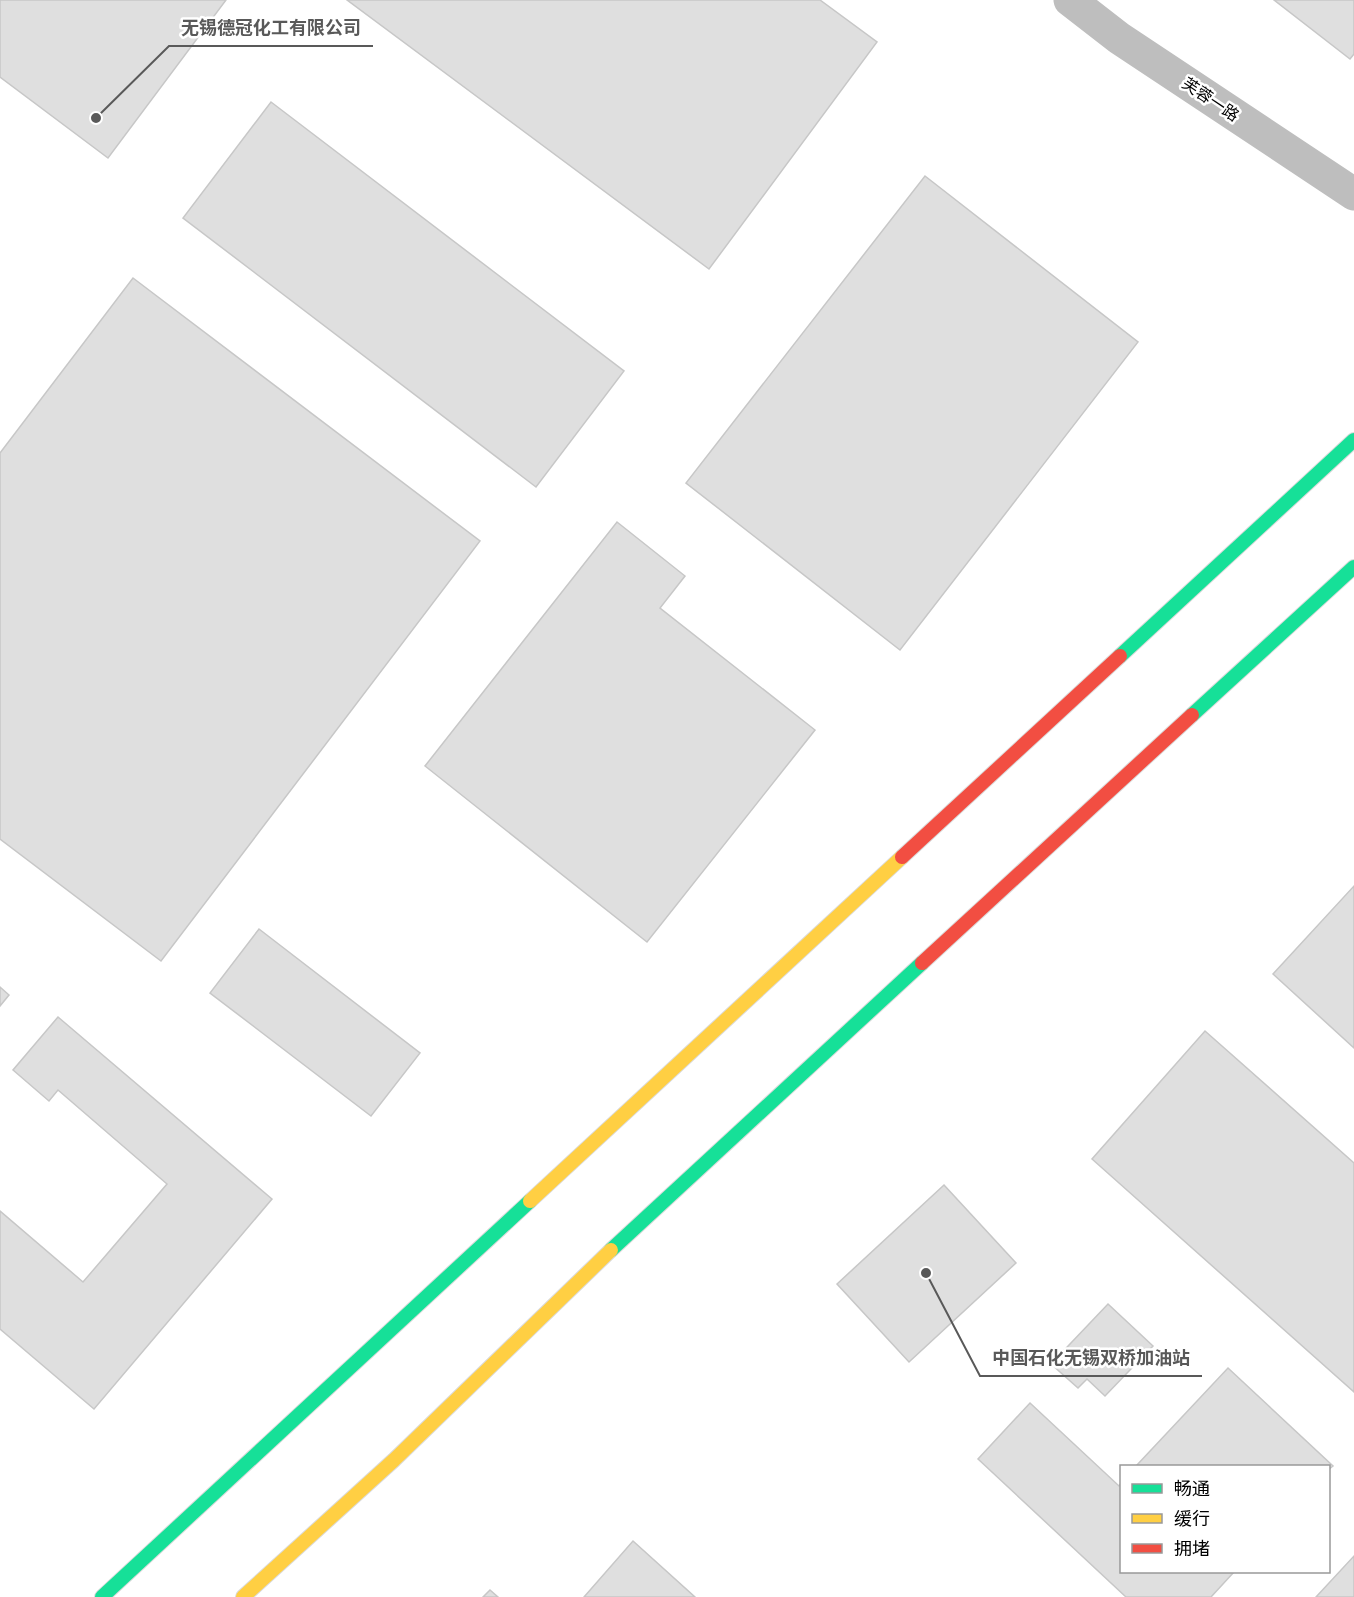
<svg xmlns="http://www.w3.org/2000/svg" width="1354" height="1597" font-family="'Noto Sans','Noto Sans SC',sans-serif">
	<style>
		.building { fill: #dfdfdf; stroke: #c7c7c7; stroke-width: 1.5 }
		.lines { fill: none; stroke-linecap: round; stroke-linejoin: round }
		.fast-casing { stroke: #dbdbdb; stroke-width: 16 }
		.slow-casing { stroke: #dbdbdb; stroke-width: 16 }
		.jam-casing { stroke: #dbdbdb; stroke-width: 16 }
		.street { stroke: #bebebe; stroke-width: 33 }
		.fast { stroke: #16e098; stroke-width: 14 }
		.slow { stroke: #ffcf43; stroke-width: 14 }
		.jam { stroke: #f24e42; stroke-width: 14 }
		.labels { text-anchor: middle; dominant-baseline: central; stroke-width: 5; stroke-linejoin: round; paint-order: stroke }
		.street-label { font-size: 16px; fill: #000; stroke: #fff }
		.leader { fill: none; stroke: #595959; stroke-width: 2 }
		.callout-dot { fill: #595959; stroke: #fff; stroke-width: 2 }
		.callout-label { font-size: 18px; text-anchor: middle; font-weight: bold; fill: #595959; stroke: #fff; stroke-width: 5; stroke-linejoin: round; paint-order: stroke }
	</style>
	<rect width="100%" height="100%" fill="#fff"/>
	<!-- building -->
	<g class="building">
		<polygon points="0,0 226,0 108,158 0,77"/>
		<polygon points="347,0 820,0 877,42 709,269"/>
		<polygon points="1274,0 1354,0 1354,54 1350,59"/>
		<polygon points="271,102 624,371 536,487 183,218"/>
		<polygon points="925,176 1138,342 900,650 686,483"/>
		<polygon points="133,278 480,541 161,961 0,839 0,453"/>
		<polygon points="617,522 685,576 660,608 815,730 647,942 425,766"/>
		<polygon points="1354,886 1354,1048 1273,974"/>
		<polygon points="259,929 420,1053 371,1116 210,993"/>
		<polygon points="0,987 9,995 0,1006"/>
		<polygon points="58,1017 272,1199 94,1409 0,1329 0,1211 83,1282 167,1184 58,1090 49,1101 13,1070"/>
		<polygon points="1205,1031 1354,1163 1354,1392 1092,1159"/>
		<polygon points="944,1185 1016,1263 909,1362 837,1284"/>
		<polygon points="1108,1304 1153,1346 1105,1396 1087,1379 1078,1388 1051,1364"/>
		<polygon points="1228,1368 1333,1466 1328,1470 1328,1466 1136,1466"/>
		<polygon points="1030,1403 1119,1486 1122,1482 1122,1572 1234,1572 1211,1597 1126,1597 978,1459"/>
		<polygon points="633,1541 695,1597 584,1597"/>
		<polygon points="1354,1556 1354,1597 1316,1597"/>
		<polygon points="490,1590 498,1597 483,1597"/>
	</g>
	<g class="lines">
		<defs>
			<g id="fast">
				<polyline points="1120,656 1354,440"/>
				<polyline points="1192,715 1354,567"/>
				<polyline points="611,1250 922,963"/>
				<polyline points="102,1597 530,1201"/>
			</g>
			<g id="slow">
				<polyline points="530,1201 902,857"/>
				<polyline points="243,1597 394,1460 611,1250"/>
			</g>
			<g id="jam">
				<polyline points="902,857 1120,656"/>
				<polyline points="922,963 1192,715"/>
			</g>
		</defs>
		<!-- fast casing -->
		<use href="#fast" class="fast-casing"/>
		<!-- slow casing -->
		<use href="#slow" class="slow-casing"/>
		<!-- jam casing -->
		<use href="#jam" class="jam-casing"/>
		<!-- street -->
		<polyline class="street" points="1070,0 1119,38 1354,194"/>
		<!-- fast -->
		<use href="#fast" class="fast"/>
		<!-- slow -->
		<use href="#slow" class="slow"/>
		<!-- jam -->
		<use href="#jam" class="jam"/>
	</g>
	<g class="labels">
		<!-- street labels -->
		<g class="street-label">
			<text transform="translate(1211 99) rotate(34)">芙蓉一路</text>
		</g>
	</g>
	<!-- callouts -->
	<path class="leader" d="M96 118L169 46H373M926 1273L980 1376H1202"/>
	<g class="callout-dot">
		<circle cx="96" cy="118" r="6"/>
		<circle cx="926" cy="1273" r="6"/>
	</g>
	<g class="callout-label">
		<text x="271" y="34">无锡德冠化工有限公司</text>
		<text x="1091" y="1364">中国石化无锡双桥加油站</text>
	</g>
	<!-- legend -->
	<rect x="1120" y="1465" width="210" height="108" fill="#ffffff" stroke="#999999" stroke-width="1.5"/>
	<rect x="1132" y="1484" width="30" height="9" fill="#16e098" stroke="#999999" stroke-width="1.5"/>
	<text x="1174" y="1495" font-size="18" fill="#000000">畅通</text>
	<rect x="1132" y="1514" width="30" height="9" fill="#ffcf43" stroke="#999999" stroke-width="1.5"/>
	<text x="1174" y="1525" font-size="18" fill="#000000">缓行</text>
	<rect x="1132" y="1544" width="30" height="9" fill="#f24e42" stroke="#999999" stroke-width="1.5"/>
	<text x="1174" y="1555" font-size="18" fill="#000000">拥堵</text>
</svg>
